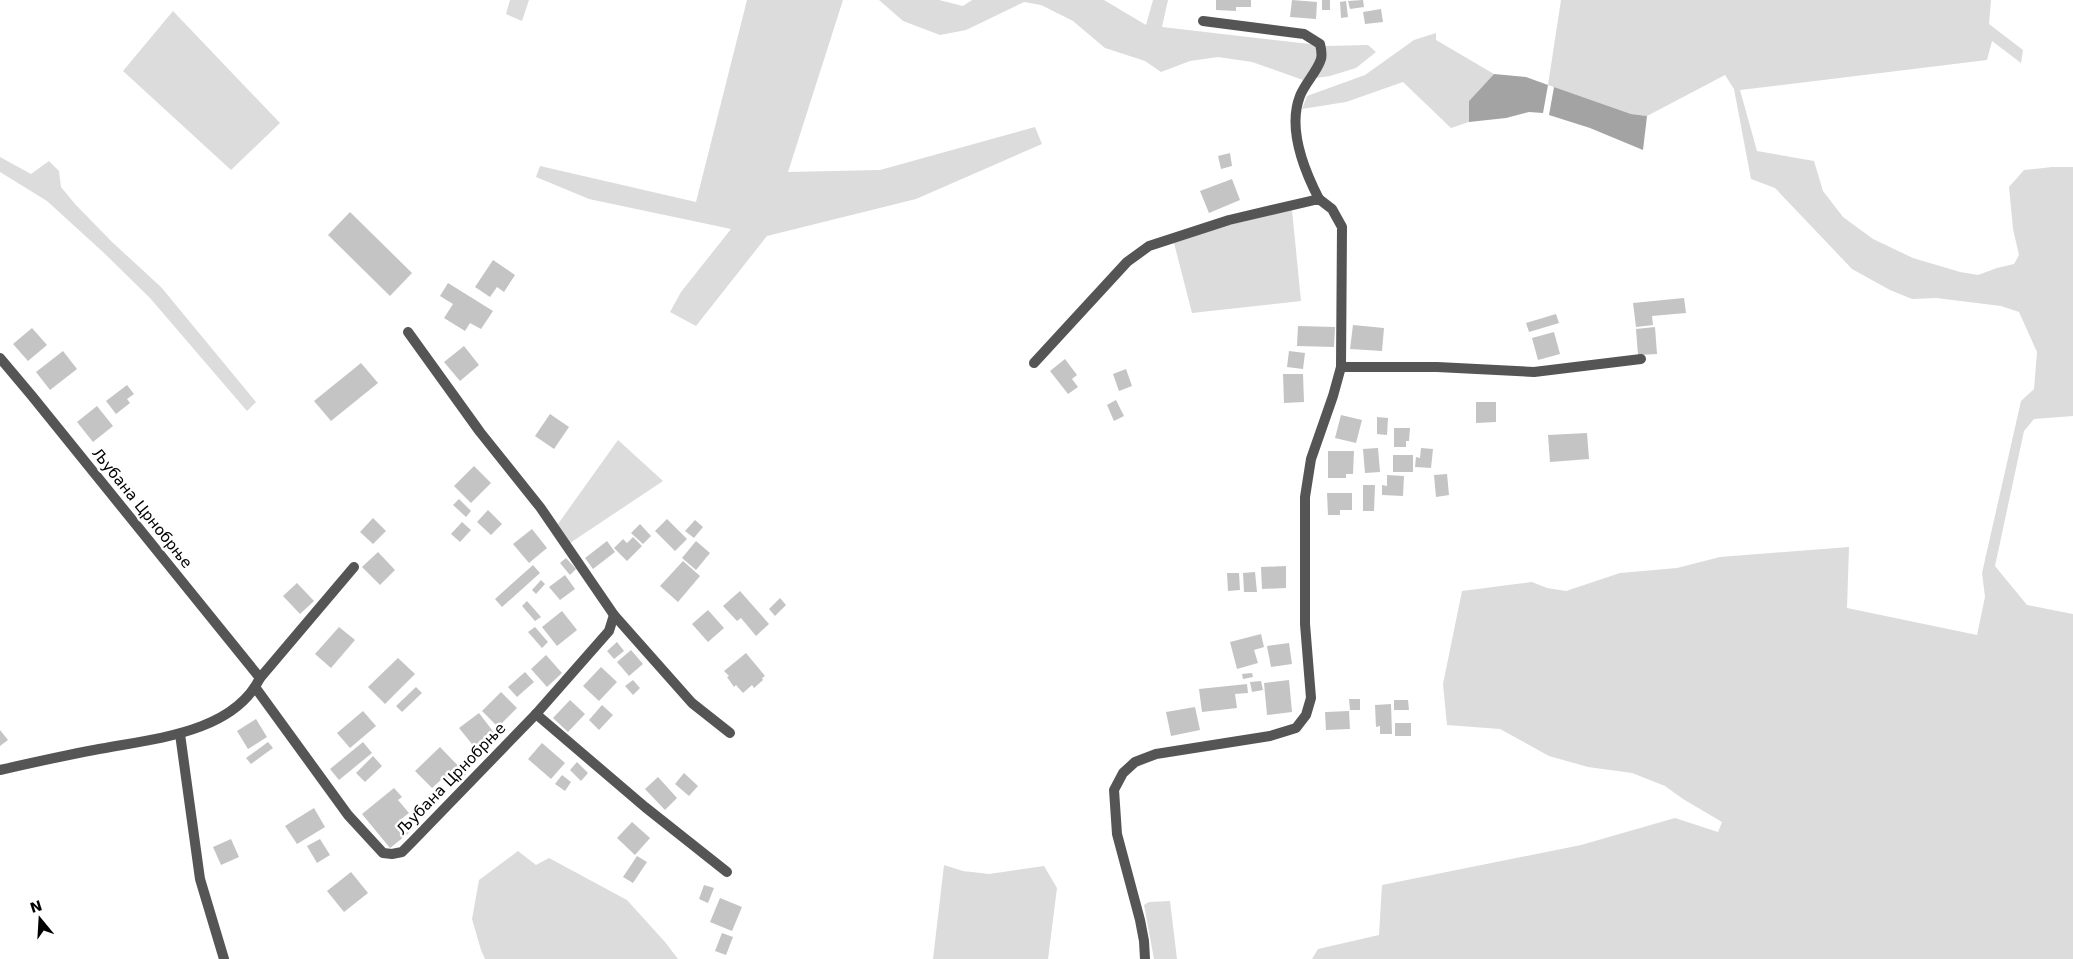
<svg xmlns="http://www.w3.org/2000/svg" width="2073" height="959" font-family="'DejaVu Sans',sans-serif">
	<style>
		.green { fill: #dcdcdc }
		.water { fill: #a3a3a3 }
		.building { fill: #c4c4c4 }
		.lines { fill: none; stroke-linecap: round; stroke-linejoin: round }
		.street { stroke: #555; stroke-width: 10 }
		.labels { text-anchor: middle; dominant-baseline: central; stroke-width: 5; stroke-linejoin: round; paint-order: stroke }
		.street-label { font-size: 15px; fill: #000; stroke: #fff }
	</style>
	<rect width="100%" height="100%" fill="#fff"/>
	<!-- green -->
	<g class="green">
		<polygon points="510,0 529,0 522,21 506,14"/>
		<polygon points="747,0 843,0 788,172 880,170 1035,127 1042,144 916,199 767,236 696,326 670,312 681,292 731,229 589,199 536,177 540,166 696,202"/>
		<polygon points="879,0 939,0 963,6 972,0 1104,0 1146,25 1153,0 1168,0 1162,27 1327,46 1368,45 1376,52 1356,68 1330,76 1303,80 1252,62 1218,57 1190,61 1161,72 1145,61 1105,48 1073,21 1041,5 1024,2 966,30 940,35 903,21"/>
		<polygon points="1561,0 1991,0 1989,24 2023,50 2021,63 1992,41 1987,60 1740,90 1757,151 1814,161 1823,191 1843,217 1873,239 1913,258 1960,272 1978,275 1997,268 2014,264 2019,255 2013,229 2009,187 2024,170 2052,167 2073,167 2073,416 2034,419 2024,431 1995,566 2027,605 2073,614 2073,959 1312,959 1318,949 1379,935 1382,885 1581,845 1675,818 1718,832 1722,822 1683,799 1665,786 1632,773 1588,767 1549,756 1500,729 1447,725 1443,684 1462,591 1532,582 1547,588 1566,591 1620,573 1677,568 1720,557 1849,547 1847,608 1977,635 1985,597 1982,573 2021,401 2034,389 2037,352 2019,312 2001,306 1936,298 1912,299 1890,290 1852,269 1775,188 1751,179 1734,89 1725,75 1647,116 1631,114 1548,85"/>
		<polygon points="173,11 280,123 231,170 123,71"/>
		<polygon points="1436,33 1436,40 1494,74 1469,101 1469,122 1451,128 1403,82 1346,102 1302,109 1307,96 1365,75 1414,40"/>
		<polygon points="0,157 31,174 49,161 59,171 61,187 75,204 112,242 161,287 256,402 247,411 150,298 103,252 47,201 0,172"/>
		<polygon points="1292,210 1301,301 1192,313 1174,243 1228,225"/>
		<polygon points="618,440 663,481 570,543 558,524"/>
		<polygon points="518,851 536,865 549,858 627,900 665,942 678,959 485,959 481,950 472,919 479,880"/>
		<polygon points="944,865 963,871 989,874 1044,866 1057,888 1048,959 933,959"/>
		<polygon points="1170,901 1177,959 1154,959 1144,905 1149,902"/>
	</g>
	<!-- water -->
	<g class="water">
		<polygon points="1494,74 1526,77 1548,85 1543,113 1529,112 1506,118 1469,122 1469,101"/>
		<polygon points="1554,87 1631,114 1647,116 1643,150 1590,128 1549,115"/>
	</g>
	<!-- building -->
	<g class="building">
		<polygon points="1216,0 1251,0 1251,7 1236,7 1236,11 1216,10"/>
		<polygon points="1292,0 1317,2 1316,19 1290,17"/>
		<rect x="1322" y="0" width="8" height="10"/>
		<polygon points="1363,0 1364,7 1350,9 1348,1"/>
		<polygon points="1346,1 1348,17 1341,18 1340,2"/>
		<polygon points="1381,9 1383,22 1365,24 1363,12"/>
		<polygon points="1230,153 1232,166 1221,169 1218,156"/>
		<polygon points="1232,179 1240,200 1209,213 1200,191"/>
		<polygon points="350,212 412,273 390,296 328,235"/>
		<polygon points="493,260 515,275 504,292 497,287 490,297 475,287"/>
		<polygon points="448,283 493,311 481,329 470,323 465,331 444,318 453,304 440,296"/>
		<polygon points="1684,298 1686,313 1652,316 1653,325 1636,327 1633,303"/>
		<polygon points="1556,314 1559,323 1529,332 1526,323"/>
		<polygon points="1353,325 1384,328 1382,351 1350,349"/>
		<polygon points="1298,326 1335,327 1334,347 1297,346"/>
		<polygon points="1655,327 1657,354 1638,355 1636,329"/>
		<polygon points="32,328 47,345 28,361 13,344"/>
		<polygon points="1554,332 1560,354 1538,360 1532,338"/>
		<polygon points="464,346 479,365 460,381 444,362"/>
		<polygon points="63,351 77,369 50,390 36,372"/>
		<polygon points="1289,351 1305,353 1303,369 1287,367"/>
		<polygon points="1065,359 1077,375 1072,379 1078,387 1068,394 1050,371"/>
		<polygon points="361,363 378,383 331,421 314,401"/>
		<polygon points="1126,369 1132,386 1119,391 1113,374"/>
		<polygon points="1283,374 1303,374 1304,402 1284,403"/>
		<polygon points="127,385 134,394 127,399 130,403 116,414 106,401"/>
		<polygon points="1116,400 1124,416 1114,421 1107,405"/>
		<polygon points="1476,402 1496,402 1496,422 1476,423"/>
		<polygon points="97,406 113,426 93,442 77,422"/>
		<polygon points="550,414 569,427 554,449 535,436"/>
		<polygon points="1341,415 1362,420 1356,443 1335,438"/>
		<polygon points="1377,417 1388,418 1387,435 1377,434"/>
		<polygon points="1394,428 1410,428 1409,441 1406,441 1406,447 1394,447"/>
		<polygon points="1587,433 1589,459 1550,462 1548,435"/>
		<polygon points="1378,448 1380,472 1365,473 1363,449"/>
		<polygon points="1421,448 1433,449 1431,468 1415,467 1416,457 1420,458"/>
		<polygon points="1328,451 1354,451 1353,474 1346,474 1346,478 1328,478"/>
		<rect x="1393" y="455" width="20" height="17"/>
		<polygon points="474,466 491,483 471,503 454,486"/>
		<polygon points="1447,474 1449,495 1436,497 1434,475"/>
		<polygon points="1387,475 1404,476 1403,496 1382,495 1382,485 1387,486"/>
		<polygon points="1363,485 1375,485 1374,511 1363,511"/>
		<polygon points="1327,493 1352,493 1352,510 1340,510 1340,515 1328,515"/>
		<polygon points="459,499 471,511 466,517 453,505"/>
		<polygon points="488,510 502,524 491,535 477,522"/>
		<polygon points="373,518 386,531 373,544 360,532"/>
		<polygon points="667,519 687,539 675,551 655,531"/>
		<polygon points="695,520 703,527 694,538 685,531"/>
		<polygon points="462,522 471,530 460,542 451,534"/>
		<polygon points="640,524 651,536 643,544 631,533"/>
		<polygon points="532,529 547,548 529,563 513,544"/>
		<polygon points="633,537 642,546 627,561 614,548 623,539 627,543"/>
		<polygon points="607,541 615,552 593,569 585,558"/>
		<polygon points="696,541 710,553 696,570 682,558"/>
		<polygon points="378,552 395,570 380,585 362,567"/>
		<polygon points="566,558 576,569 570,575 560,563"/>
		<polygon points="683,561 700,576 678,602 660,586"/>
		<polygon points="533,565 540,573 502,607 495,599"/>
		<polygon points="1286,566 1286,588 1262,589 1261,567"/>
		<polygon points="1255,572 1257,592 1244,592 1243,573"/>
		<polygon points="1227,573 1239,573 1240,590 1228,591"/>
		<polygon points="565,575 575,589 560,600 549,587"/>
		<polygon points="541,580 545,584 536,594 532,590"/>
		<polygon points="297,583 314,601 300,614 283,596"/>
		<polygon points="740,591 769,624 756,636 741,618 737,621 723,606"/>
		<polygon points="780,598 786,605 775,616 769,609"/>
		<polygon points="527,601 541,617 535,621 522,606"/>
		<polygon points="708,610 724,628 708,642 692,624"/>
		<polygon points="562,611 577,630 557,646 542,627"/>
		<polygon points="339,627 355,640 331,668 315,654"/>
		<polygon points="535,627 548,642 542,648 528,632"/>
		<polygon points="1261,634 1264,647 1254,650 1258,663 1237,669 1230,642"/>
		<polygon points="617,642 624,651 614,659 607,651"/>
		<polygon points="1289,643 1292,664 1271,667 1267,646"/>
		<polygon points="631,650 643,664 629,676 617,662"/>
		<polygon points="746,653 765,676 762,678 763,680 754,688 752,685 743,693 736,685 734,687 727,677 729,676 724,671"/>
		<polygon points="546,655 562,673 547,687 531,669"/>
		<polygon points="398,658 415,674 385,704 368,687"/>
		<polygon points="601,667 617,682 599,701 583,686"/>
		<polygon points="525,672 534,682 517,697 508,687"/>
		<polygon points="1252,673 1253,677 1243,679 1242,674"/>
		<polygon points="633,680 640,688 633,695 625,686"/>
		<polygon points="1289,680 1292,712 1267,715 1264,683"/>
		<polygon points="1261,681 1263,690 1252,692 1250,682"/>
		<polygon points="1247,684 1248,693 1235,694 1237,708 1202,712 1199,689"/>
		<polygon points="416,687 422,693 402,712 396,706"/>
		<polygon points="501,692 517,708 498,727 482,711"/>
		<polygon points="1349,699 1360,699 1360,710 1350,710"/>
		<polygon points="570,700 585,714 568,732 553,718"/>
		<polygon points="1394,700 1408,700 1409,710 1394,710"/>
		<polygon points="1391,704 1392,734 1380,734 1380,726 1376,727 1375,705"/>
		<polygon points="602,705 613,715 599,730 589,720"/>
		<polygon points="1195,707 1200,730 1171,736 1166,712"/>
		<polygon points="363,711 376,726 350,748 337,733"/>
		<polygon points="1349,711 1350,729 1326,730 1325,712"/>
		<polygon points="479,713 495,734 476,749 459,728"/>
		<polygon points="256,719 267,737 248,749 237,731"/>
		<rect x="1395" y="723" width="16" height="13"/>
		<polygon points="0,730 8,740 0,746"/>
		<polygon points="268,742 273,748 251,764 246,758"/>
		<polygon points="363,742 372,753 339,780 330,769"/>
		<polygon points="542,743 565,763 551,779 528,759"/>
		<polygon points="440,747 466,774 451,789 442,779 432,788 415,771"/>
		<polygon points="373,756 382,766 365,782 356,773"/>
		<polygon points="577,762 588,773 581,781 570,770"/>
		<polygon points="684,773 698,786 689,796 675,784"/>
		<polygon points="562,775 571,782 565,791 555,784"/>
		<polygon points="658,777 677,798 665,810 645,789"/>
		<polygon points="394,788 402,797 398,800 409,813 400,820 410,832 390,848 362,814"/>
		<polygon points="314,808 325,827 297,844 285,826"/>
		<polygon points="632,822 650,838 635,855 617,838"/>
		<polygon points="231,839 239,857 221,865 213,847"/>
		<polygon points="320,839 330,855 317,863 307,846"/>
		<polygon points="637,856 647,862 633,883 623,877"/>
		<polygon points="351,872 368,893 344,912 327,891"/>
		<polygon points="704,885 714,888 708,903 699,899"/>
		<polygon points="720,898 742,907 732,931 710,922"/>
		<polygon points="722,933 733,937 726,955 715,951"/>
	</g>
	<g class="lines">
		<!-- street -->
		<g class="street">
			<path d="M1203 21 1304 34 1320 44C1321 48 1322 55 1321 59 1317 72 1305 83 1300 96 1287 129 1304 170 1319 199"/>
			<polyline points="408,332 480,432 540,507 614,615 692,703 730,733"/>
			<polyline points="0,358 32,396 260,678"/>
			<polyline points="1034,363 1127,262 1149,246 1229,220 1319,199 1332,209 1342,227 1341,367 1333,396 1311,459 1305,497 1305,624 1311,698 1306,715 1296,728 1270,736 1156,754 1135,762 1123,773 1114,790 1117,834 1140,920 1144,941 1145,959"/>
			<polyline points="1341,367 1437,367 1534,372 1641,359"/>
			<polyline points="255,687 348,815 383,853 392,854 402,852 412,842 536,714 609,631 614,615"/>
			<polyline points="536,714 645,807 727,872"/>
			<polyline points="180,734 200,879 224,959"/>
			<path d="M0 770C31 763 62 756 94 750 148 739 232 735 260 678L354 567"/>
		</g>
	</g>
	<g class="labels">
		<!-- street labels -->
		<g class="street-label">
			<text transform="translate(142 508) rotate(51)">Љубана Црнобрње</text>
			<text transform="translate(451 779) rotate(-46)">Љубана Црнобрње</text>
		</g>
	</g>
	<!-- north arrow -->
	<g transform="translate(40 919) rotate(342)" stroke="#ffffff" stroke-width="4" paint-order="stroke">
	<path d="M0-4L9 19L0 12L-9 19Z" fill="#000000"/>
	<text y="-8" font-size="14" font-weight="bold" text-anchor="middle" fill="#000000">N</text>
	</g>
</svg>
